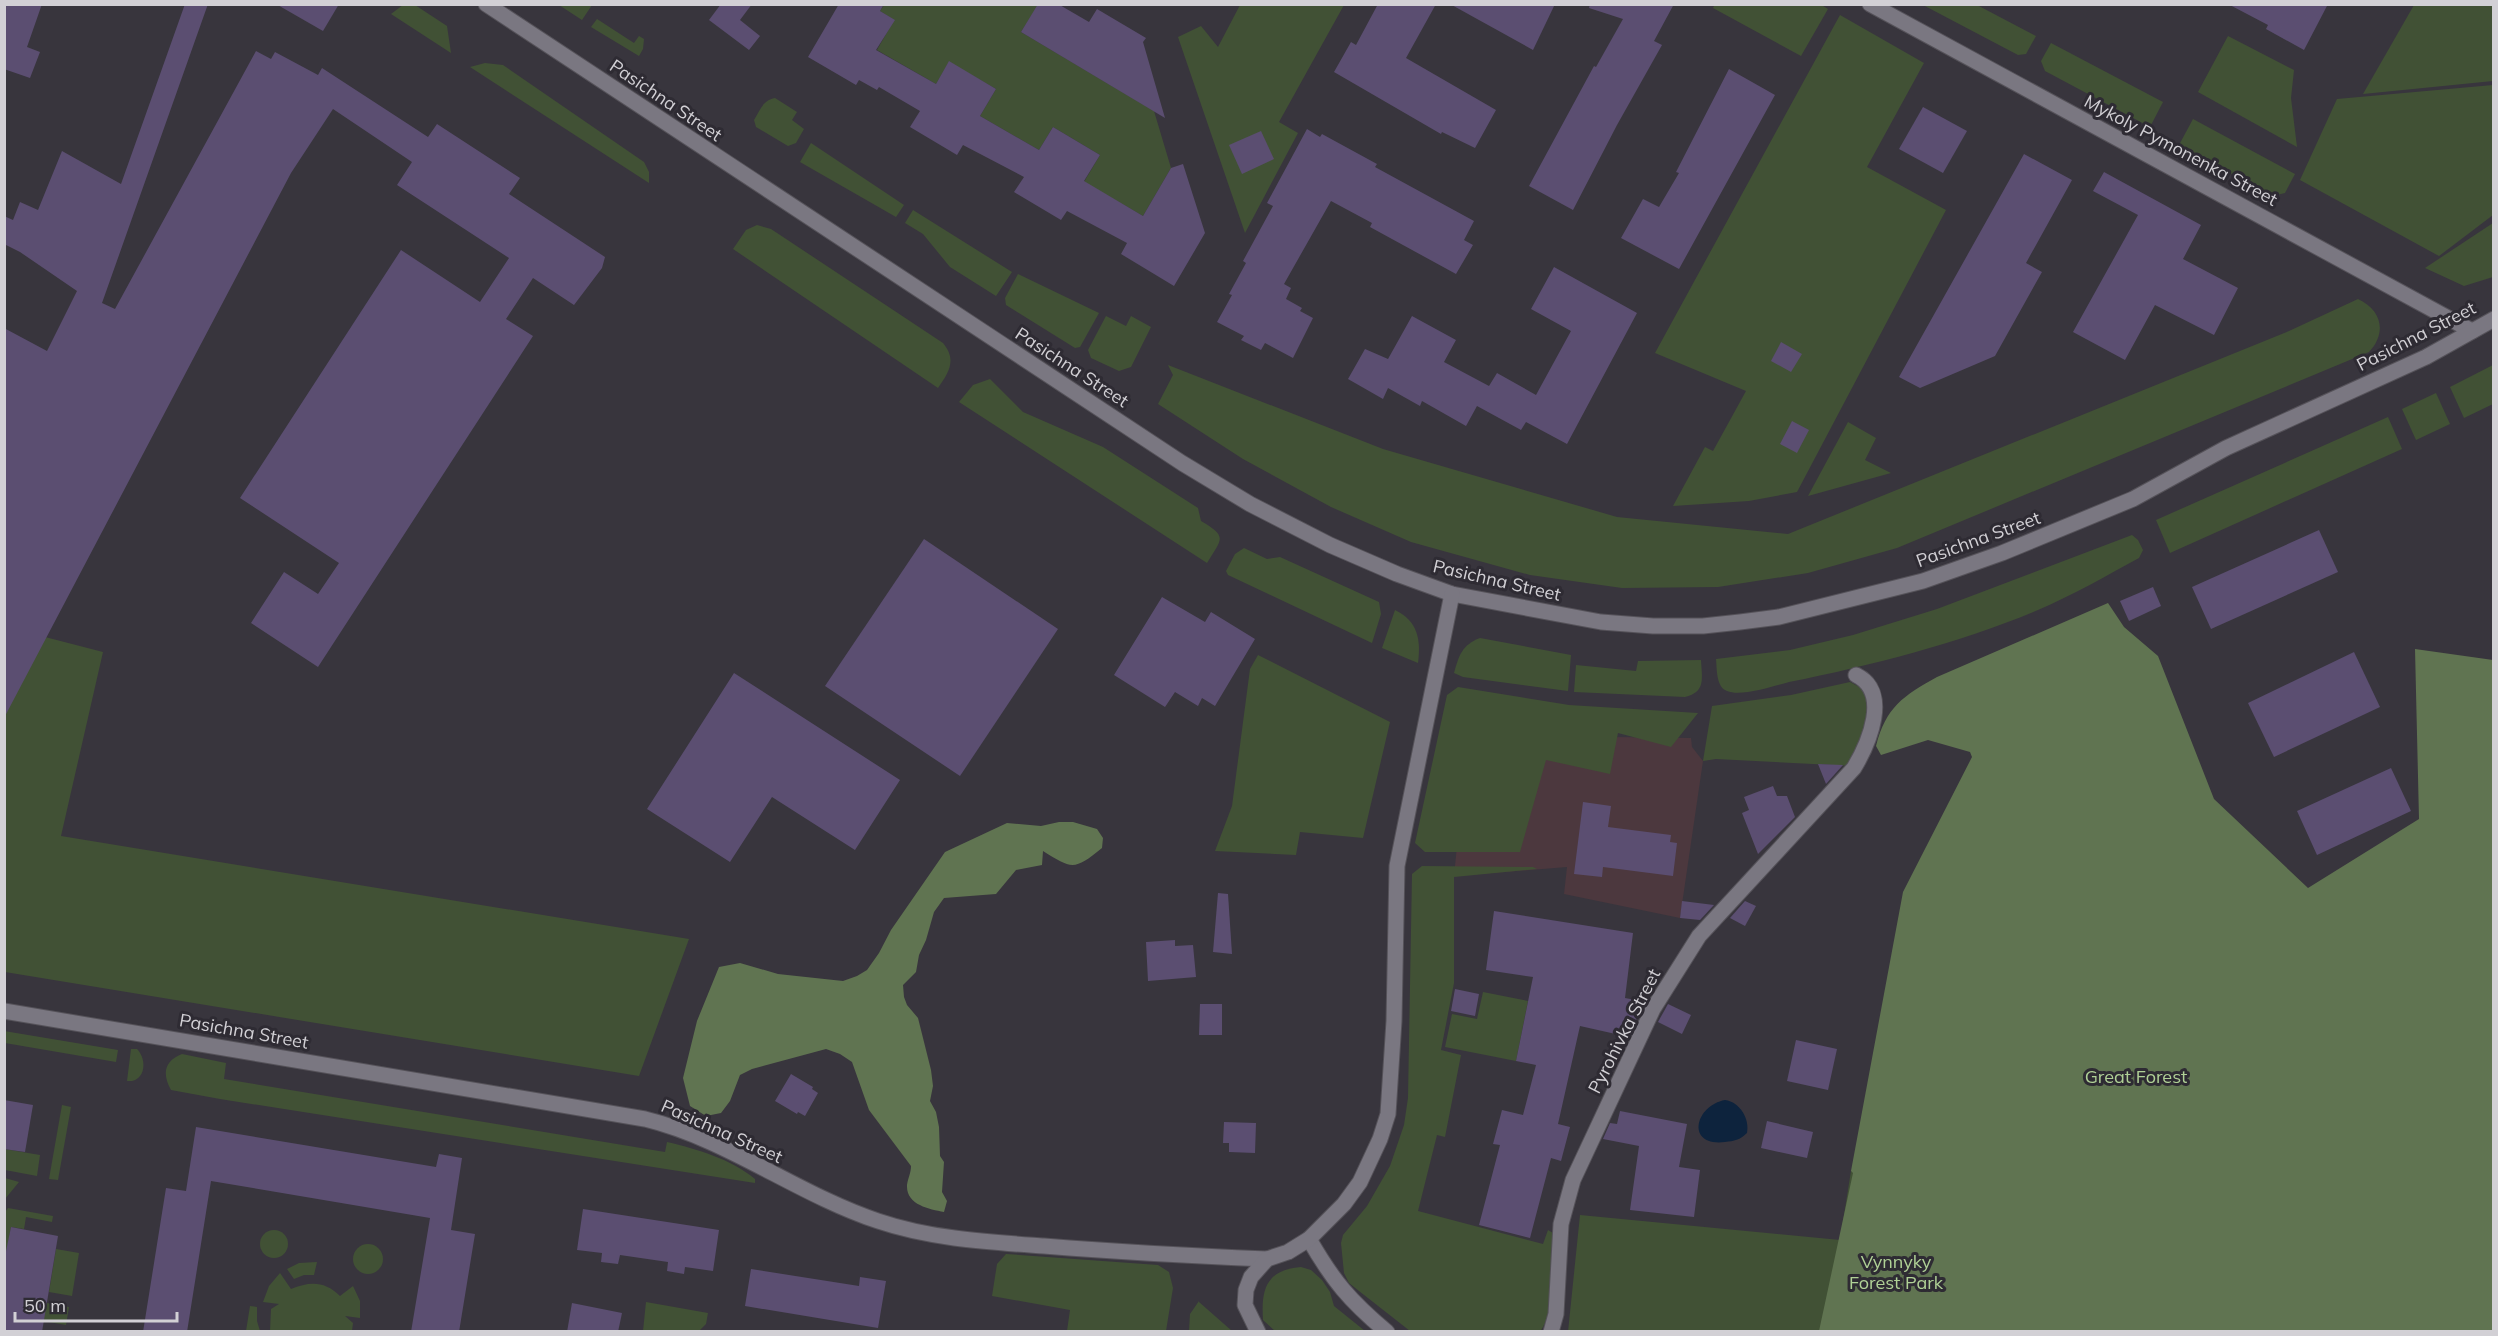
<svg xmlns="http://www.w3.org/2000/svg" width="2498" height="1336" font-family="Mulish,sans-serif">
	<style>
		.education { fill: #4c383e }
		.green { fill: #415135 }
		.forest { fill: #607451 }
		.water { fill: #0d233d }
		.building { fill: #5b4e71 }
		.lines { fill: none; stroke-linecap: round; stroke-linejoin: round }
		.street-casing { stroke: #555259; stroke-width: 17 }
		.secondary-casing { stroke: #555259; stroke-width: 17 }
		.street { stroke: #7a7781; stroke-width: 15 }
		.secondary { stroke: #7a7781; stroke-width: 15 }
		.labels { text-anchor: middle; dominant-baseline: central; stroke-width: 6; stroke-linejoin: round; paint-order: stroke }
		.street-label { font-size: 18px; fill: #d2d0d5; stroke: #2e2b33 }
		.park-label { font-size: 18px; fill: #b0d196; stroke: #2e2b33 }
	</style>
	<rect width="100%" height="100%" fill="#38353d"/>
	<!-- education -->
	<polygon class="education" points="1469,724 1612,737 1691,738 1692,747 1703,761 1680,918 1564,894 1567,867 1454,876"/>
	<!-- green -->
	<g class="green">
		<polygon points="1715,4 1820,4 1828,9 1801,56 1713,8"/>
		<polygon points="403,5 415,5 447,26 451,53 391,14"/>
		<polygon points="559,5 592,5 582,20"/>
		<polygon points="884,5 1038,5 1021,32 1154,111 1171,168 1143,216 1084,182 1100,155 1053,127 1039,150 980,116 996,89 949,62 936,84 877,50 894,20 880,11"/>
		<polygon points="1240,5 1344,5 1279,122 1298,133 1245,233 1178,37 1201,26 1218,47"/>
		<polygon points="1923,5 1977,5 2036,36 2026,54 2018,55"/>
		<polygon points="2414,5 2493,5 2493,81 2363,94"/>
		<polygon points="1840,15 1924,63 1867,167 1946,210 1797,492 1749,501 1673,506 1705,447 1713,451 1746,391 1655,353"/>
		<polygon points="597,19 634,43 639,36 644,39 643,49 639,56 591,27"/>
		<polygon points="2228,36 2294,70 2291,98 2297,147 2198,92"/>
		<polygon points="2051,43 2163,102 2150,127 2045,71 2041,61"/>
		<polygon points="485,63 503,65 644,162 649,172 649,183 470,67"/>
		<polygon points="2493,85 2493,215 2439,256 2300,180 2337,99"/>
		<path d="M775 98 797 112 792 120 804 129 796 143 788 146 756 127 754 120C760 110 763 100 775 98Z"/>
		<polygon points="2193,119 2295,174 2285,193 2272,196 2179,145"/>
		<polygon points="811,143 904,205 896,217 800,162"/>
		<polygon points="913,210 1012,272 996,296 950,267 923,234 905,223"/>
		<polygon points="2493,223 2493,277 2464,286 2425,268"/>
		<path d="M757 225 771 229 943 343C957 360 949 372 938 388L733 249 746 230Z"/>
		<polygon points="1018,274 1099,313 1080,347 1075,348 1006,305 1005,298"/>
		<path d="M2358 299C2382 310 2387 333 2369 352L1897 548 1808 573 1718 587 1622 588 1530 575 1411 542 1331 507 1243 459 1158 404 1173 375 1168 365 1383 449 1617 517 1788 534 2289 331Z"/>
		<polygon points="1106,316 1126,326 1131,316 1151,327 1131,367 1119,371 1091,358 1088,350"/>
		<polygon points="2493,365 2493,404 2464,418 2450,387"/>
		<path d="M990 379 1023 412 1103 447 1198 508 1201 521C1228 537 1222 538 1207 563L959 402 973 385Z"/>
		<polygon points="2436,393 2450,424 2416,440 2402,409"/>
		<polygon points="2388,417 2402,449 2170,553 2156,520"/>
		<polygon points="1848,422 1876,438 1865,460 1891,473 1808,496"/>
		<path d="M2132 535 2138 540 2143 550 2139 558C2106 576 2073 595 2038 610 1959 643 1873 665 1789 682 1774 686 1741 697 1727 691 1716 687 1717 669 1716 659L1790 650 1853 635 1937 609Z"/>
		<polygon points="1244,548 1267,559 1280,557 1379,602 1381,614 1372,643 1228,575 1226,571 1235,554"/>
		<path d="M1395 610C1418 621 1421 640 1418 663L1382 648Z"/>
		<polygon points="45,637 103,652 61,836 689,939 639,1076 5,972 4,715"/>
		<path d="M1480 638 1571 655 1568 691 1463 677 1454 673C1459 655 1462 645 1480 638Z"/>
		<polygon points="1258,655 1390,722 1363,838 1300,832 1296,855 1215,851 1232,806 1250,669"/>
		<path d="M1701 660C1702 679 1706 692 1685 697L1574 692 1576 665 1636 671 1638 661Z"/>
		<polygon points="1850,682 1863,689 1870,705 1853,766 1716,759 1703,761 1712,706 1791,695"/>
		<polygon points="1458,687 1569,705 1698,713 1671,747 1618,733 1610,774 1546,760 1520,852 1425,852 1415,843 1447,695"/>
		<path d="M1422 866 1533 867 1537 869 1454 877V983L1441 1050 1461 1055 1445 1137 1437 1135 1418 1211 1543 1244 1548 1230 1558 1236C1555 1262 1555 1311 1540 1332L1410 1331 1359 1291 1349 1283 1344 1273 1341 1243 1343 1235 1367 1206 1390 1166 1404 1125 1408 1098 1412 874Z"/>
		<polygon points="1483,992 1528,1001 1516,1061 1445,1047 1452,1014 1477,1019"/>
		<polygon points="4,1031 118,1050 116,1062 5,1043"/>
		<path d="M131 1049H137C148 1060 145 1083 127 1081Z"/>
		<path d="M182 1054 226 1063 224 1079 665 1152 667 1142C697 1149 731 1159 755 1179V1183L220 1099 171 1090C162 1074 164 1061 182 1054Z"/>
		<polygon points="62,1105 71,1107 58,1180 49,1179"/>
		<polygon points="4,1149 40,1155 37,1176 5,1170"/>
		<polygon points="1851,1171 2101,1331 1568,1332 1580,1215 1840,1240"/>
		<polygon points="5,1178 19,1182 5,1199 4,1178"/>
		<polygon points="8,1208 53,1216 52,1222 26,1217 24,1229 11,1227 5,1261 5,1212"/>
		<circle cx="274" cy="1244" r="14"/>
		<circle cx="368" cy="1259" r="15"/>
		<polygon points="56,1249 79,1253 72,1296 49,1292"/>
		<polygon points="1006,1254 1158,1265 1169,1272 1173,1288 1166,1331 1067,1331 1070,1310 992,1296 997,1264"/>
		<polygon points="317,1262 314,1275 304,1275 294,1279 287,1269 299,1263"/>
		<path d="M1301 1267 1311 1270 1322 1280 1330 1292 1334 1306 1365 1331H1275L1263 1320C1261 1289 1266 1270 1301 1267Z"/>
		<path d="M280 1273 291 1289C310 1281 325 1281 340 1296L353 1286 360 1301V1318L345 1316 353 1323 352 1331H270L271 1309 279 1304 263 1302 269 1286Z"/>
		<polygon points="1199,1301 1199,1302 1232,1331 1189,1331 1190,1314"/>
		<polygon points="646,1302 708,1313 706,1324 699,1331 643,1331"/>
		<polygon points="47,1303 69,1307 66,1325 43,1321"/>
		<polygon points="250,1306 257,1307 257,1321 260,1331 246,1331"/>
	</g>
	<!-- forest -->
	<g class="forest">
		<path d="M2108 603 2124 627 2158 656 2214 799 2308 888 2419 819 2415 649 2493 660V1331H1819L1853 1173 1851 1171 1903 892 1972 757 1970 752 1928 740 1881 755 1876 746C1886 707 1903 696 1937 677Z"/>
		<path d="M1059 822H1073L1097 829 1103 838 1102 848C1074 871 1072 869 1043 851L1042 865 1016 870 996 894 944 898 934 912 926 940 919 955 916 972 903 985 904 997 907 1005 918 1018 931 1070 933 1086 930 1101 936 1112 939 1127 940 1156 944 1162 942 1192 947 1201 944 1212C929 1209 906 1205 907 1185 908 1178 911 1173 911 1166L869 1110 852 1062 840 1054 826 1049 752 1069 740 1075 730 1101 721 1113 706 1116 690 1106 683 1078 697 1021 719 967 740 963 778 974 843 981 857 976 867 970 879 953 891 930 945 852 1007 823 1041 826Z"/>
	</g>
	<!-- water -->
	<path class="water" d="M1725 1100C1740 1102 1750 1119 1747 1133 1740 1140 1734 1141 1725 1142 1686 1147 1694 1106 1725 1100Z"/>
	<!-- building -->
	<g class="building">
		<polygon points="4,4 42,4 27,47 40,52 30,78 4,69"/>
		<polygon points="185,4 208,4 102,303 115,309 256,51 271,59 275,52 318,75 322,68 428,137 437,124 520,178 509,194 605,257 602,268 574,305 533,278 506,319 533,336 318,667 251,623 284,572 318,594 339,563 240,498 401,250 480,302 509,258 397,185 412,162 333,109 291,173 4,718 4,328 47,351 77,291 20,252 4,244 4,216 13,220 20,202 38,210 62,151 121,184"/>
		<polygon points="276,4 339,4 323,31"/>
		<polygon points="721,4 752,4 740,20 760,36 749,50 709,20"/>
		<polygon points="839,4 884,4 880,11 895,20 876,50 936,84 949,61 996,89 980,116 1039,150 1053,127 1100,155 1084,181 1143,216 1171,168 1183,164 1205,233 1174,286 1121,254 1127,243 1067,211 1061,220 1014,192 1024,177 963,145 957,155 910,127 920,111 879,87 877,90 859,80 856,85 808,57"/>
		<polygon points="1038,4 1058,4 1089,22 1097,9 1146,38 1143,42 1165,118 1021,32"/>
		<polygon points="1378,4 1436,4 1406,58 1496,110 1475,148 1442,132 1441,134 1334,72 1351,42 1356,45"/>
		<polygon points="1450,4 1555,4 1533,50"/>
		<polygon points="1590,4 1674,4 1654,41 1662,45 1617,125 1573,210 1529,186 1594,66 1596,67 1623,19 1589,8"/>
		<polygon points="2228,4 2328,4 2304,50 2266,29 2268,25"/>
		<polygon points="1729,69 1775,95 1679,269 1621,238 1643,199 1659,207 1679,173 1676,172"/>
		<polygon points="1923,107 1967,131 1943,173 1899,149"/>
		<polygon points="1307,129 1320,137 1322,134 1377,164 1375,167 1474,221 1464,240 1473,245 1456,274 1370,227 1372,223 1331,201 1284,284 1291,288 1286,299 1302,308 1300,311 1313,318 1293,358 1265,343 1261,350 1241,340 1244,336 1217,322 1232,295 1229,294 1246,263 1243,261 1273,206 1267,203"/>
		<polygon points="1261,131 1274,159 1242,174 1229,145"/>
		<polygon points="2024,154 2072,180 2026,263 2042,272 1995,356 1920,388 1899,377"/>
		<polygon points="2104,172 2201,225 2183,259 2238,288 2214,335 2155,305 2125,360 2073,332 2138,215 2093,191"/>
		<polygon points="1554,267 1637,313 1567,444 1526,422 1521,430 1477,406 1466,426 1422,401 1420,406 1388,388 1383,399 1348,379 1365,349 1388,359 1412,316 1456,340 1444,362 1489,386 1497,373 1536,395 1571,331 1531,309"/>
		<polygon points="1781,342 1802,354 1791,372 1771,361"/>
		<polygon points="1792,421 1809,430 1797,453 1780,444"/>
		<polygon points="2319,530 2338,572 2211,629 2192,587"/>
		<polygon points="924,539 1058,629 960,776 825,686"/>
		<polygon points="2153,587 2161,606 2129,621 2120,601"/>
		<polygon points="1162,597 1205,622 1211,612 1255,639 1215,706 1202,698 1198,706 1175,692 1165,707 1114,675"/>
		<polygon points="2354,652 2380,707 2274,757 2248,703"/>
		<polygon points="734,673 900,780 855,850 772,797 730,862 647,809"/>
		<polygon points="1818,764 1843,765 1826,784"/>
		<polygon points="2391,768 2411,811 2317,855 2297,811"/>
		<polygon points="1773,786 1777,796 1787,796 1795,817 1758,854 1742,813 1749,810 1744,797"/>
		<polygon points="1583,802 1611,806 1608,827 1671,835 1670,842 1677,843 1673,876 1603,867 1602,877 1574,874"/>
		<polygon points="1218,893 1228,894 1232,954 1213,952"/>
		<polygon points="1682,901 1714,905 1700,920 1680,918"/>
		<polygon points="1745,901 1756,906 1745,926 1730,918"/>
		<polygon points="1494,911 1633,933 1625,998 1646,1002 1639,1013 1629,1037 1580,1026 1558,1124 1570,1127 1561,1161 1551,1158 1530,1238 1479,1225 1500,1145 1493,1144 1502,1110 1523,1115 1536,1065 1516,1061 1533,977 1486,970"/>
		<polygon points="1175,940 1175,946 1193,945 1196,977 1148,981 1146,942"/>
		<polygon points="1455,989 1479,994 1475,1016 1451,1011"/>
		<polygon points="1200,1004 1222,1004 1222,1035 1199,1035"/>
		<polygon points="1668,1004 1691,1015 1682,1034 1658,1022"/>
		<polygon points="1796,1040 1837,1049 1828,1090 1787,1081"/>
		<polygon points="791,1074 813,1087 812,1089 818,1093 805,1116 798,1112 797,1114 775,1101"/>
		<polygon points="4,1100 33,1105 25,1152 4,1149"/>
		<polygon points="1620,1111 1687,1124 1679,1167 1700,1170 1694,1217 1630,1210 1639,1146 1603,1139 1610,1123 1617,1124"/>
		<polygon points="1767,1121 1813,1132 1807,1158 1761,1148"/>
		<polygon points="1224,1122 1256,1123 1255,1153 1229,1152 1229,1143 1223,1143"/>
		<polygon points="196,1127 436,1167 439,1154 462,1158 451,1230 475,1234 459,1332 411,1332 430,1218 211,1181 187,1332 143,1332 166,1188 186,1191"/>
		<polygon points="583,1209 719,1230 713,1271 685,1267 684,1274 667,1271 668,1262 620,1255 618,1264 601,1262 602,1253 577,1250"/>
		<polygon points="11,1227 58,1236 42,1332 4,1332 4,1261"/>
		<polygon points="751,1269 859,1286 860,1277 886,1281 878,1328 745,1306"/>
		<polygon points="572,1303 622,1313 618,1332 567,1332"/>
	</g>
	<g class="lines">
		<defs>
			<g id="street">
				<polyline points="1870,4 2472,331"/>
				<path d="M4 1011 645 1119C727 1139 797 1194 878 1221 931 1239 988 1242 1044 1246 1118 1252 1192 1256 1267 1259"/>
				<path d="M1309 1239C1333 1281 1350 1301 1387 1332"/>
				<path d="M1551 1332 1556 1314 1561 1224 1573 1180 1653 1009 1699 936 1854 768C1869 743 1891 692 1856 675"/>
			</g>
			<g id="secondary">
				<polyline points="486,4 1182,463 1250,504 1330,545 1397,574 1452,594 1601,622 1653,626 1703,626 1740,622 1779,617 1923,581 2002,553 2133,499 2226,448 2426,357 2494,319"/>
				<polyline points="1258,1332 1245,1305 1246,1290 1251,1277 1267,1259 1288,1252 1309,1239 1344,1204 1360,1182 1380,1139 1388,1114 1394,1021 1397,866 1452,594"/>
			</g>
		</defs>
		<!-- street casing -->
		<use href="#street" class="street-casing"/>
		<!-- secondary casing -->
		<use href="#secondary" class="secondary-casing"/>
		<!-- street -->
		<use href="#street" class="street"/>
		<!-- secondary -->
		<use href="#secondary" class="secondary"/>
	</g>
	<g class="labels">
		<!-- street labels -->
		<g class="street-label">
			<text transform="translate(666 100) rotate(34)">Pasichna Street</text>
			<text transform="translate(2181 150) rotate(28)">Mykoly Pymonenka Street</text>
			<text transform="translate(2416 336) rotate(-27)">Pasichna Street</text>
			<text transform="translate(1072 367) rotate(33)">Pasichna Street</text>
			<text transform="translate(1978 539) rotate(-20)">Pasichna Street</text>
			<text transform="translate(1497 580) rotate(13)">Pasichna Street</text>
			<text transform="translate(244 1031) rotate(10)">Pasichna Street</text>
			<text transform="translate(1624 1031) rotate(-63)">Pyrohivka Street</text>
			<text transform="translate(722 1131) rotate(24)">Pasichna Street</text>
		</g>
		<!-- park labels -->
		<g class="park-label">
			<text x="2136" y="1076">Great Forest</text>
			<text x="1896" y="1261">Vynnyky<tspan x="1896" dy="21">Forest Park</tspan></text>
		</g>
	</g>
	<!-- border -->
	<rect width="2498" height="1336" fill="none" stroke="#d2d0d5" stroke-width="12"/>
	<!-- scale -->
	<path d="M15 1312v9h162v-9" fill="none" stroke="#d2d0d5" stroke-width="3"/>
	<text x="24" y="1312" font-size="18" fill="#d2d0d5" stroke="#2e2b33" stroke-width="4.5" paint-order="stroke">50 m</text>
</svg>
